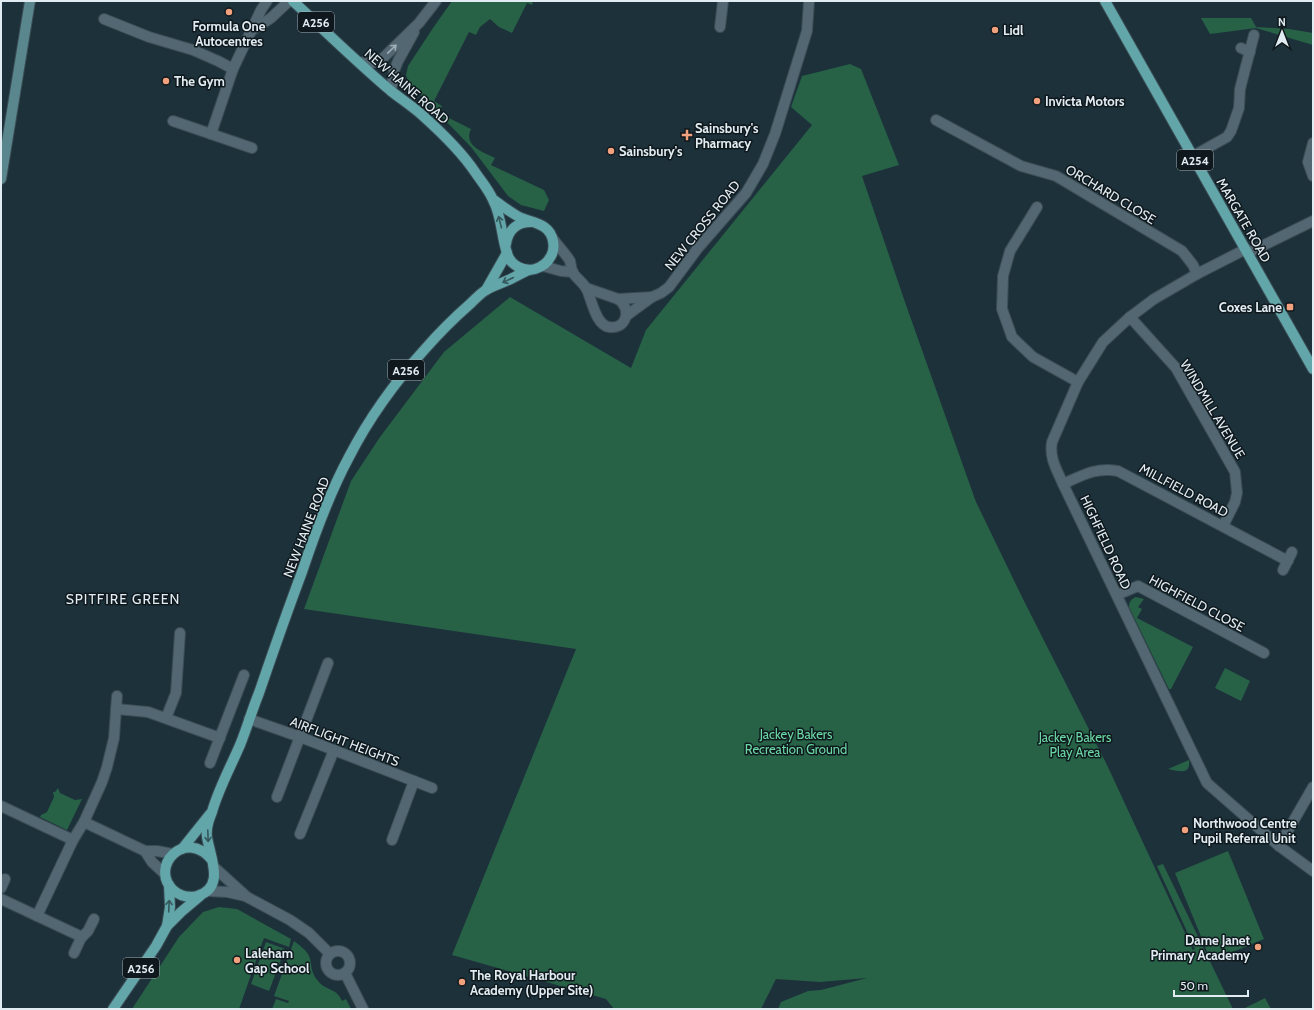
<svg xmlns="http://www.w3.org/2000/svg" width="1314" height="1010" font-family="Cabin,sans-serif">
	<style>
		.green { fill: #276146 }
		.lines { fill: none; stroke-linecap: round; stroke-linejoin: round }
		.street-casing { stroke: #3a4c54; stroke-width: 12 }
		.secondary-casing { stroke: #3a4c54; stroke-width: 12 }
		.primary-casing { stroke: #3a4c54; stroke-width: 12 }
		.street { stroke: #526772; stroke-width: 10 }
		.secondary { stroke: #5a868e; stroke-width: 10 }
		.primary { stroke: #62a6aa; stroke-width: 10 }
		.oneway { stroke: #a0b0b8 }
		.oneway2 { stroke: #34585c }
		.poi-dot { fill: #f1a17d; stroke: #0f181c; stroke-width: 1.5 }
		.labels { text-anchor: middle; dominant-baseline: central; stroke-width: 3; stroke-linejoin: round; paint-order: stroke }
		.shield { fill: #0f181c; stroke: #a1acb2; stroke-width: 1 }
		.shield-label { font-size: 12px; font-weight: bold; fill: #e0ecf2 }
		.poi-label { font-size: 13px; font-weight: bold; fill: #e0ecf2; stroke: #0f181c; text-anchor: start }
		.street-label { font-size: 13px; fill: #e0ecf2; stroke: #0f181c }
		.park-label { font-size: 13px; fill: #6bd7a4; stroke: #0f181c }
		.neighbourhood-label { font-size: 14px; letter-spacing: 1px; fill: #e0ecf2; stroke: #0f181c }
	</style>
	<rect width="100%" height="100%" fill="#1d313b"/>
	<!-- green -->
	<g class="green">
		<path d="M452 1H533L532 5 527 3 512 33 499 27 490 19 480 27 476 35 469 32 434 101 442 106 439 113 471 129C463 146 483 152 495 158L491 165 544 190 549 200 544 211 521 205 508 196 471 147 409 83 406 75 408 66 433 28Z"/>
		<polygon points="1201,18 1251,18 1256,27 1289,29 1313,33 1313,45 1256,28 1210,34"/>
		<polygon points="850,64 861,69 899,165 862,176 906,305 976,502 1023,599 1107,765 1192,948 1192,950 1195,949 1157,866 1163,864 1233,1009 778,1009 781,1002 808,991 821,990 867,978 820,982 776,979 761,1009 614,1009 606,999 452,955 576,649 304,609 351,481 380,437 444,352 510,297 631,368 646,330 812,125 791,107 802,76"/>
		<path d="M1136 597 1144 599 1138 607 1142 609 1137 618 1193 647 1171 689H1169L1129 607C1129 602 1131 599 1136 597Z"/>
		<polygon points="1225,668 1250,681 1241,701 1215,688"/>
		<path d="M1189 760C1191 776 1178 771 1168 769Z"/>
		<polygon points="58,788 60,793 75,800 82,799 67,830 40,817 41,815 47,812 54,797 53,792 55,792"/>
		<polygon points="1228,851 1264,939 1211,961 1175,873"/>
		<polygon points="219,907 237,909 291,939 289,947 264,938 239,1009 132,1009 179,937 203,912"/>
		<path d="M294 941C299 945 305 949 308 954 313 963 309 971 318 981 326 991 337 988 342 1001L346 999 351 1009H272L276 999 288 1003 289 1001 274 996Z"/>
		<polygon points="266,942 285,949 269,991 251,984"/>
		<polygon points="1265,998 1271,1009 1243,1009"/>
	</g>
	<g class="lines">
		<defs>
			<g id="street">
				<polyline points="104,19 149,37 193,50 218,61 233,69"/>
				<polyline points="720,27 723,1"/>
				<polyline points="251,31 271,18 289,1"/>
				<polyline points="1241,48 1250,52"/>
				<path d="M359 62C369 64 374 64 383 58L419 23 436 1"/>
				<polyline points="391,91 394,71 398,61 414,32"/>
				<polyline points="936,120 1021,166 1056,176 1182,251 1193,265 1197,274"/>
				<polyline points="173,121 252,148"/>
				<polyline points="211,134 233,69 261,10 267,1"/>
				<polyline points="1313,143 1308,162 1313,176"/>
				<polyline points="1193,156 1227,137 1231,131 1239,108 1240,89 1254,35"/>
				<polyline points="1037,207 1010,251 1003,276 1002,309 1012,337 1033,357 1078,382"/>
				<path d="M553 239C558 246 566 254 570 261 571 265 571 269 573 273 577 279 584 283 587 290 592 301 596 325 609 327 627 330 632 308 618 299"/>
				<path d="M1246 249 1197 274 1154 299 1130 317 1103 342 1078 382 1052 442C1049 458 1057 470 1063 484L1207 783 1279 846 1313 871"/>
				<polyline points="1248,253 1313,221"/>
				<polyline points="543,266 561,271 573,272"/>
				<polyline points="586,288 618,299 652,297"/>
				<polyline points="626,316 652,297 661,293 669,287 698,248 746,193 763,164 775,134 807,31 809,1"/>
				<polyline points="1130,317 1176,368 1235,472 1237,493 1235,502 1223,526"/>
				<path d="M1063 484C1083 475 1096 467 1118 471L1288 561"/>
				<polyline points="1283,570 1292,552"/>
				<polyline points="1117,595 1138,586 1264,653"/>
				<polyline points="116,709 148,712 220,738"/>
				<polyline points="166,718 176,693 180,633"/>
				<polyline points="249,719 300,737 432,788"/>
				<polyline points="210,763 244,675"/>
				<polyline points="277,797 328,663"/>
				<polyline points="1,806 73,840"/>
				<polyline points="84,822 145,851 152,862 165,874"/>
				<polyline points="300,834 334,750"/>
				<polyline points="392,840 414,781"/>
				<polyline points="1279,846 1313,787"/>
				<polyline points="145,851 157,851 173,854"/>
				<polyline points="215,868 247,897 290,920 309,933 330,954"/>
				<polyline points="1,888 5,879"/>
				<polyline points="207,891 227,892 245,896"/>
				<polyline points="1,899 82,937"/>
				<polyline points="37,916 73,840 84,822 102,782 107,767 114,738 117,696"/>
				<circle cx="338" cy="963" r="12"/>
				<polyline points="74,953 81,938 88,931 94,919"/>
				<polyline points="345,973 363,1009"/>
			</g>
			<polyline id="secondary" points="1,179 30,1"/>
			<g id="primary">
				<path d="M293 1C325 31 357 62 391 91 401 99 412 106 422 115 441 132 461 151 475 172 481 181 489 190 493 200 502 217 501 235 507 253 510 265 523 272 535 269 542 267 548 262 551 256 554 251 554 246 553 241 550 223 532 223 519 217 510 212 502 206 494 200"/>
				<polyline points="1105,1 1313,369"/>
				<path d="M506 244C508 230 517 222 531 222"/>
				<polyline points="486,290 507,253"/>
				<polyline points="182,849 210,814"/>
				<path d="M212 860C185 827 149 867 173 890 180 896 189 898 197 896 226 888 210 857 207 837 206 830 209 819 212 812 218 790 231 766 240 745 247 728 252 710 259 693 273 652 287 612 302 572 315 533 329 494 349 457 369 418 395 382 425 349 439 333 454 318 470 304 475 299 481 293 486 290 492 286 500 284 506 281 514 278 521 273 529 270"/>
				<polyline points="167,926 170,907 169,885"/>
				<polyline points="113,1009 156,946 167,926 181,912 200,896"/>
			</g>
		</defs>
		<!-- street casing -->
		<use href="#street" class="street-casing"/>
		<!-- secondary casing -->
		<use href="#secondary" class="secondary-casing"/>
		<!-- primary casing -->
		<use href="#primary" class="primary-casing"/>
		<!-- street -->
		<use href="#street" class="street"/>
		<!-- secondary -->
		<use href="#secondary" class="secondary"/>
		<!-- primary -->
		<use href="#primary" class="primary"/>
	</g>
	<!-- one-way arrows -->
	<defs><path id="oneway-shaft" d="M-6 0H5M1.5-3L5.5 0L1.5 3" fill="none" stroke-width="1.6" stroke-linecap="round" stroke-linejoin="round"/></defs>
	<use class="oneway" href="#oneway-shaft" transform="translate(392 49) rotate(-44)"/>
	<g class="oneway2">
		<use href="#oneway-shaft" transform="translate(500 222) rotate(-104)"/>
		<use href="#oneway-shaft" transform="translate(508 280) rotate(155)"/>
		<use href="#oneway-shaft" transform="translate(208 836) rotate(88)"/>
		<use href="#oneway-shaft" transform="translate(169 906) rotate(-87)"/>
	</g>
	<!-- markers -->
	<g class="poi-dot">
		<circle cx="229" cy="12" r="4"/>
		<circle cx="995" cy="30" r="4"/>
		<circle cx="166" cy="81" r="4"/>
		<circle cx="1037" cy="101" r="4"/>
		<path d="M685 129h4v4h4v4h-4v4h-4v-4h-4v-4h4z"/>
		<circle cx="611" cy="151" r="4"/>
		<rect x="1286" y="303" width="8" height="8" rx="2"/>
		<circle cx="1185" cy="830" r="4"/>
		<circle cx="1258" cy="947" r="4"/>
		<circle cx="237" cy="960" r="4"/>
		<circle cx="462" cy="982" r="4"/>
	</g>
	<g class="labels">
		<!-- shield labels -->
		<g class="shield">
			<rect x="298" y="12" width="36" height="20" rx="3"/>
			<rect x="1177" y="150" width="36" height="20" rx="3"/>
			<rect x="388" y="360" width="36" height="20" rx="3"/>
			<rect x="123" y="958" width="36" height="20" rx="3"/>
		</g>
		<g class="shield-label">
			<text x="316" y="22">A256</text>
			<text x="1195" y="160">A254</text>
			<text x="406" y="370">A256</text>
			<text x="141" y="968">A256</text>
		</g>
		<!-- poi labels -->
		<g class="poi-label">
			<text x="229" y="26" text-anchor="middle">Formula One<tspan x="229" dy="15">Autocentres</tspan></text>
			<text x="1003" y="30">Lidl</text>
			<text x="174" y="81">The Gym</text>
			<text x="1045" y="101">Invicta Motors</text>
			<text x="695" y="128">Sainsbury's<tspan x="695" dy="15">Pharmacy</tspan></text>
			<text x="619" y="151">Sainsbury's</text>
			<text x="1282" y="307" text-anchor="end">Coxes Lane</text>
			<text x="1193" y="823">Northwood Centre<tspan x="1193" dy="15">Pupil Referral Unit</tspan></text>
			<text x="1250" y="940" text-anchor="end">Dame Janet<tspan x="1250" dy="15">Primary Academy</tspan></text>
			<text x="245" y="953">Laleham<tspan x="245" dy="15">Gap School</tspan></text>
			<text x="470" y="975">The Royal Harbour<tspan x="470" dy="15">Academy (Upper Site)</tspan></text>
		</g>
		<!-- street labels -->
		<g class="street-label">
			<text transform="translate(407 86) rotate(41)">NEW HAINE ROAD</text>
			<text transform="translate(1111 194) rotate(31)">ORCHARD CLOSE</text>
			<text transform="translate(1244 220) rotate(60)">MARGATE ROAD</text>
			<text transform="translate(702 225) rotate(-51)">NEW CROSS ROAD</text>
			<text transform="translate(1213 409) rotate(59)">WINDMILL AVENUE</text>
			<text transform="translate(1184 490) rotate(28)">MILLFIELD ROAD</text>
			<text transform="translate(306 527) rotate(-69)">NEW HAINE ROAD</text>
			<text transform="translate(1106 542) rotate(65)">HIGHFIELD ROAD</text>
			<text transform="translate(1197 603) rotate(28)">HIGHFIELD CLOSE</text>
			<text transform="translate(345 741) rotate(21)">AIRFLIGHT HEIGHTS</text>
		</g>
		<!-- park labels -->
		<g class="park-label">
			<text x="796" y="734">Jackey Bakers<tspan x="796" dy="15">Recreation Ground</tspan></text>
			<text x="1075" y="737">Jackey Bakers<tspan x="1075" dy="15">Play Area</tspan></text>
		</g>
		<!-- neighbourhood labels -->
		<g class="neighbourhood-label">
			<text x="123" y="599">SPITFIRE GREEN</text>
		</g>
	</g>
	<!-- border -->
	<rect width="1314" height="1010" fill="none" stroke="#e0ecf2" stroke-width="4"/>
	<!-- north arrow -->
	<g transform="translate(1282 32)" stroke="#0f181c" stroke-width="3" paint-order="stroke">
	<path d="M0-3L7 15L0 10L-7 15Z" fill="#e0ecf2"/>
	<text y="-6" font-size="11" font-weight="bold" text-anchor="middle" fill="#e0ecf2">N</text>
	</g>
	<!-- scale -->
	<path d="M1174 990v6h74v-6" fill="none" stroke="#e0ecf2" stroke-width="2"/>
	<text x="1180" y="990" font-size="12" fill="#e0ecf2" stroke="#0f181c" stroke-width="3" paint-order="stroke">50 m</text>
</svg>
